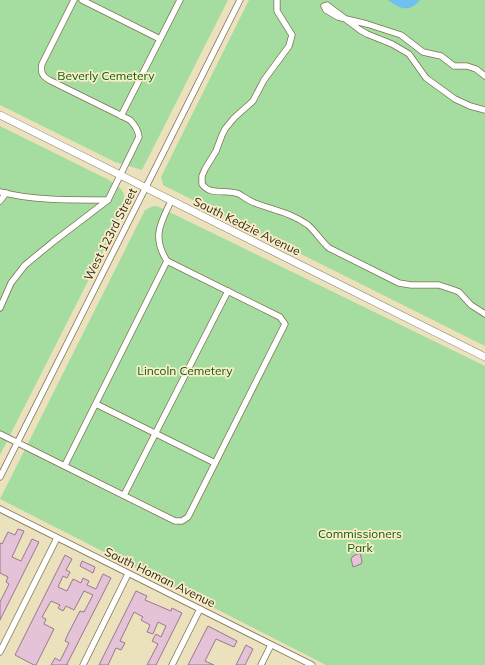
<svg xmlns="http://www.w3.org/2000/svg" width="485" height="665" font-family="Mulish,sans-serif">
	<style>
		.green { fill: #a5dca0 }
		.water { fill: #6ec0f0 }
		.building { fill: #e4c2d8; stroke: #98798e }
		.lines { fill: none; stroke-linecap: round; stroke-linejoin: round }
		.minor-casing { stroke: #7d7352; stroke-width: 7 }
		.major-casing { stroke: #7d7352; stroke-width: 8 }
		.minor { stroke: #fff; stroke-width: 5.5 }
		.major { stroke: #fff; stroke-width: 7 }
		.labels { text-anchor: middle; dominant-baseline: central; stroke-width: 3.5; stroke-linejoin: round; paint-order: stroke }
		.park-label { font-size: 12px; fill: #0d600c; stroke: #faeeca }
		.street-label { font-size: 12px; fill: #2c281a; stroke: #faeeca }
	</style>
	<rect width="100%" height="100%" fill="#ece1bd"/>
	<!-- green -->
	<g class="green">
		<polygon points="0,0 228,0 142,170 115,162 0,105"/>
		<polygon points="249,0 485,0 485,346 163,185 161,177 163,173"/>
		<path d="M0 126 107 179C125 191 126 190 123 212L0 455Z"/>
		<polygon points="153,206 157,206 485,366 485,665 326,665 0,499 145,210"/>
	</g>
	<!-- water -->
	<path class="water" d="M388 0H420C409 13 400 9 388 0Z"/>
	<!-- building -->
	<g class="building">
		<polygon points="18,529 24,531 12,557 21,561 32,539 39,542 0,620 0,602 9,584 6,582 8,577 0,573 0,543 2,544 8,532 15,535"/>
		<polygon points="360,553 362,561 361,564 353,567 351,559 353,556"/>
		<polygon points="65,555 72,559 66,570 70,572 67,578 63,576 58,587 67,591 73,579 81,583 83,578 89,581 87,585 96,589 103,574 111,578 67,664 68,665 51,665 55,658 60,661 69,643 65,641 68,634 80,611 84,612 93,595 84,591 74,610 66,606 63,611 58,608 60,605 51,601 42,617 46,619 44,624 54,629 36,665 34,665 15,655"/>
		<polygon points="82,561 95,567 93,573 80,566"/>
		<polygon points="136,591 147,596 145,600 171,611 172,608 182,613 156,665 147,665 158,644 152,641 156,634 161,637 166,626 158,622 153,634 147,632 150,625 141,620 143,617 134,612 120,641 125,643 121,650 116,648 108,665 99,665"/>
		<polygon points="208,626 237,641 234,647 216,639 205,661 214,665 188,665"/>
		<polygon points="246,645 253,649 245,665 236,665"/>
	</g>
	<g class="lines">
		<defs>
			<g id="minor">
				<polyline points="82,0 160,39"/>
				<path d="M277 0V11L292 35 289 46 264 80 253 101 234 118 225 129 222 135 216 151 205 169 202 176V184C211 197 227 188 239 194 244 197 249 201 255 203 273 210 292 213 308 225 316 232 321 241 329 248L399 283 411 285H439L454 290 459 292 471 305 485 314"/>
				<polyline points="485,76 476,69 467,66 454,66 441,56 423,52 401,35 367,24 338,17 326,10 324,6 327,5 360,30 367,34 392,44 409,54 426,78 455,99 470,106 485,110"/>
				<polyline points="121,116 180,0"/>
				<path d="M0 192C35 201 72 200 108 200"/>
				<polyline points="0,201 6,193"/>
				<path d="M0 308 11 283 25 265 53 242 108 200 139 137C138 129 135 125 130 120L51 81C43 77 40 73 42 64L74 0"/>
				<polyline points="96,404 215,463"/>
				<path d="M0 434 175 521H182L188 517 285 324 280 317 167 261C152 237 160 224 171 201"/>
				<polyline points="65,465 167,261"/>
				<polyline points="0,477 240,0"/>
				<polyline points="124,495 228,291"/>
				<polyline points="0,509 312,665"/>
				<polyline points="0,652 57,538"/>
				<polyline points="83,665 128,574"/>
				<polyline points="172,665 200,609"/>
				<polyline points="261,665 271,645"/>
			</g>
			<polyline id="major" points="0,115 485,357"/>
		</defs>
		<!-- minor casing -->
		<use href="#minor" class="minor-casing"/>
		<!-- major casing -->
		<use href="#major" class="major-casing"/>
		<!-- minor -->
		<use href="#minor" class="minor"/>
		<!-- major -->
		<use href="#major" class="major"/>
	</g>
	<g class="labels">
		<!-- park labels -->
		<g class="park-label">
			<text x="106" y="75">Beverly Cemetery</text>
			<text x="185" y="370">Lincoln Cemetery</text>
			<text x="360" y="533">Commissioners<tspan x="360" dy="14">Park</tspan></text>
		</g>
		<!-- street labels -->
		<g class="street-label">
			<text transform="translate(247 226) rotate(26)">South Kedzie Avenue</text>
			<text transform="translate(110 234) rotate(-63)">West 123rd Street</text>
			<text transform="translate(160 577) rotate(26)">South Homan Avenue</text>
		</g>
	</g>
</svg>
